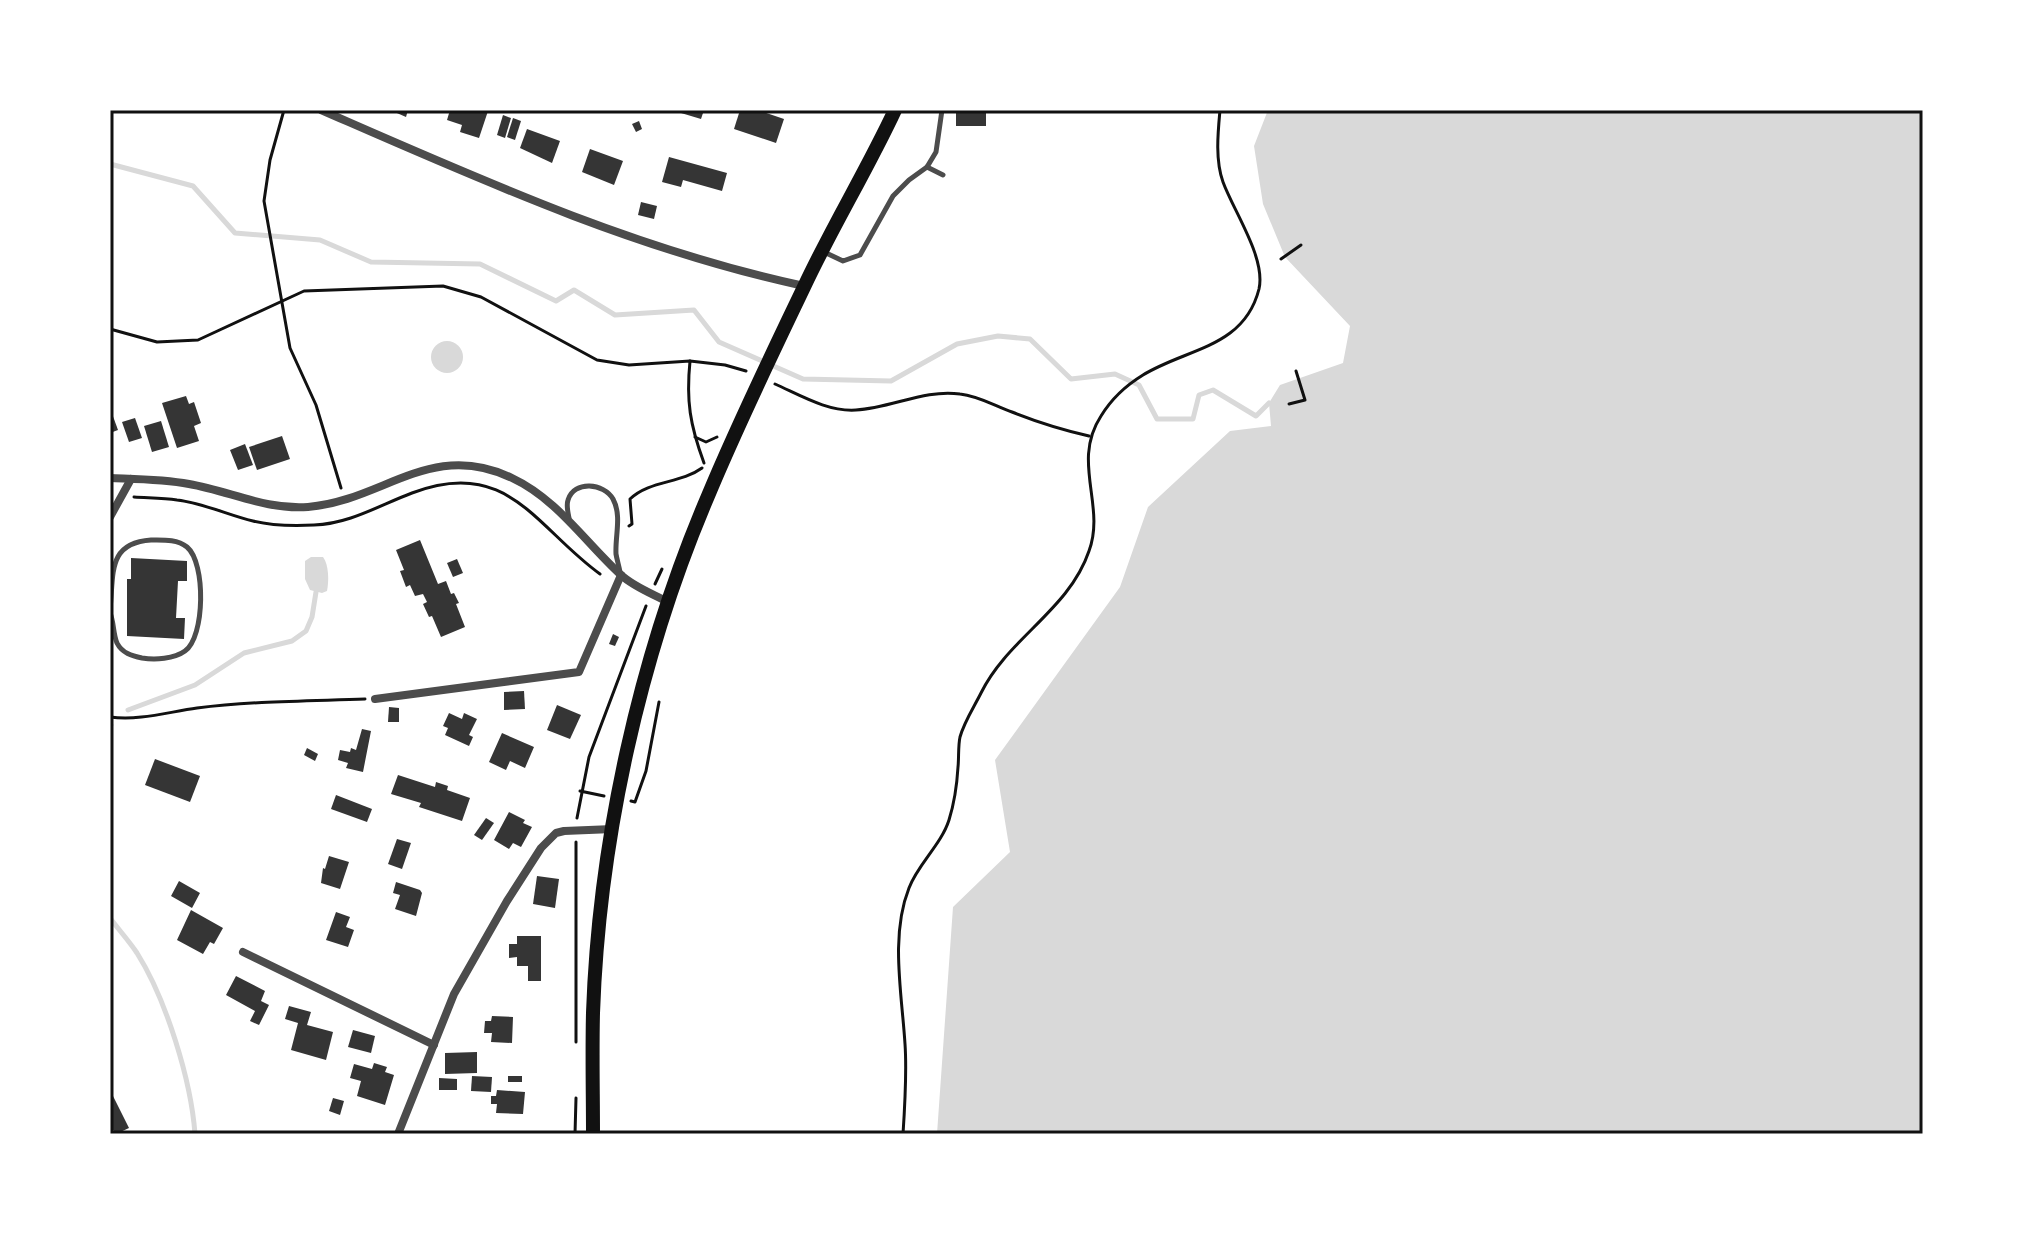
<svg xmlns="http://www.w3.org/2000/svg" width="2033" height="1244" font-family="Quicksand,sans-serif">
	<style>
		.water { fill: #d9d9d9 }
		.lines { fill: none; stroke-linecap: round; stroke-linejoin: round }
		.stream { stroke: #d9d9d9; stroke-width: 5 }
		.building { fill: #353535 }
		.path { stroke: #111; stroke-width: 3 }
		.service { stroke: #4c4c4c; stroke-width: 5 }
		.minor { stroke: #4c4c4c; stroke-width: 8 }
		.secondary { stroke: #111; stroke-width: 14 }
		.neatline { fill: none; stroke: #111; stroke-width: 3 }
	</style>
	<rect width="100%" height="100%" fill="#fff"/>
	<!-- water -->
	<g class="water">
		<polygon points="1268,110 1923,110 1923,1134 937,1134 953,907 1010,852 995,760 1120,587 1148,507 1230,431 1271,426 1269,403 1280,385 1343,363 1350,326 1285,257 1263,204 1254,146"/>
		<circle cx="447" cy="357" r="16"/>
		<path d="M311 557H323C329 565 329 581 327 591L322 593 310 590 305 579V561Z"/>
	</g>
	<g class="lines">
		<!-- stream -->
		<g class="stream">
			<polyline points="110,164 193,186 235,233 320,240 371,262 480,264 556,301 574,290 615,315 694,310 719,342 803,379 891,381 957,344 998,336 1030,339 1071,379 1115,374 1139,385 1157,419 1193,419 1199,395 1213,390 1256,416 1269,403"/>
			<polyline points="128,710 195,685 244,653 292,641 306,631 312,617 316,592"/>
			<polyline points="110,726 111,725"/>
			<path d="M110 918C119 930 129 941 137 953 166 999 191 1080 195 1134"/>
		</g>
	</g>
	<!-- building -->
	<g class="building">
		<polygon points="390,110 408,110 406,117"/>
		<polygon points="450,110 488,111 479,138 460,132 462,125 447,120"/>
		<polygon points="671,110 704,110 701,119"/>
		<polygon points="740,110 758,110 784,119 776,143 734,129"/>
		<rect x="956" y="110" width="30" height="16"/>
		<polygon points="503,115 511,118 505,138 497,135"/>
		<polygon points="513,118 521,121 515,140 507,137"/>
		<polygon points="639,121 642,129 636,132 632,124"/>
		<polygon points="527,129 560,141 552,163 520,148"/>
		<polygon points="590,149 623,161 614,185 582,172"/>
		<polygon points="669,157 727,173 722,191 683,180 681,187 662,182"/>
		<polygon points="641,202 657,206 654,219 638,215"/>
		<polygon points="186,396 189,404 194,402 201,423 194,426 199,441 177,448 162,403"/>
		<polygon points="110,408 118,430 110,433"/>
		<polygon points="135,418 142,438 129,442 122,422"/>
		<polygon points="161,421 169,447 152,452 144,426"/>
		<polygon points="282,436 290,459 257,470 249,447"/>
		<polygon points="245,444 253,465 238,470 230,450"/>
		<polygon points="420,540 438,584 446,581 451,594 454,593 459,603 456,604 465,627 441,637 432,616 429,617 423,604 427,602 423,594 415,596 410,585 406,587 400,571 404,570 396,550"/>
		<polygon points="131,558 187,561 187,581 178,581 176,618 185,618 184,639 127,636 127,579 131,579"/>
		<polygon points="457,559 463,573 453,577 447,563"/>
		<polygon points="613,634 619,637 615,646 609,644"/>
		<polygon points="524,691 525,709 504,710 504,692"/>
		<polygon points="557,705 581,715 570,739 547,730"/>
		<polygon points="389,707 399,708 399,722 388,722"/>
		<polygon points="449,713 462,719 464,713 477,719 469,735 473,737 469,746 445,735 448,728 443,726"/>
		<polygon points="362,729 371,731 363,772 346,768 348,763 338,760 340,750 350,752 351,748 356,750"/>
		<polygon points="502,733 534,747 525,768 510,761 506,770 489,762"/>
		<polygon points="307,748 318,754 315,761 304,755"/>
		<polygon points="155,759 200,776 190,802 145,785"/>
		<polygon points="398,775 435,787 436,782 448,786 447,790 470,798 462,821 419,807 421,803 391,794"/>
		<polygon points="336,795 372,809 367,822 331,809"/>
		<polygon points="509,812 525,820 523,823 532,827 521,847 513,843 509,849 494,840"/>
		<polygon points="486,818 494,823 482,840 474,835"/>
		<polygon points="397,839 411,843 402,869 388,864"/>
		<polygon points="329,856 349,862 340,889 321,883 323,868 325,869"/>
		<polygon points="537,876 559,879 555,908 533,904"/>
		<polygon points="179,881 200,893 192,908 171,896"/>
		<polygon points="396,882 420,890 422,893 416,916 395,909 400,895 393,893"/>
		<polygon points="191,910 223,928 214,944 210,942 203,954 177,940"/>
		<polygon points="336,912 350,917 346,927 354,930 348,947 326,940"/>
		<polygon points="517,936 541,936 541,981 528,981 528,966 517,966 517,957 509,958 509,944 517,944"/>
		<polygon points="236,976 265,991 261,1001 269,1005 259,1025 250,1021 255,1011 226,995"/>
		<polygon points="289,1006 311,1012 307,1025 333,1032 326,1060 291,1050 298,1023 285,1019"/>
		<polygon points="492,1016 513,1017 512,1043 491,1042 492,1033 484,1033 485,1021 491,1021"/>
		<polygon points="353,1030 375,1036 371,1053 348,1047"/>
		<polygon points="477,1052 477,1073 445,1074 445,1053"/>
		<polygon points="374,1063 387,1067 385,1072 394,1075 385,1105 357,1096 361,1081 350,1078 354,1064 372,1069"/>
		<polygon points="472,1076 492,1077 491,1092 471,1091"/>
		<rect x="508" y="1076" width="14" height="6"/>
		<polygon points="439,1078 457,1079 457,1090 439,1090"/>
		<polygon points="110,1090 129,1128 116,1134 110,1126"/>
		<polygon points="497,1090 525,1092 523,1114 496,1113 497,1104 491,1104 491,1096 496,1096"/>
		<polygon points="333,1098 344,1101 340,1115 329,1111"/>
	</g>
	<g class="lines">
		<!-- path -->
		<g class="path">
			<polyline points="284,110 270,160 264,201 290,348 316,405 341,488"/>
			<polyline points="1281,259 1301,245"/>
			<polyline points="110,329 157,342 198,340 304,291 443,286 481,297 597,360 629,365 690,361 725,365 746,371"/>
			<path d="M690 361C686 401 690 425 704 463"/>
			<path d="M775 384C800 395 828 412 856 410 892 408 924 389 960 394 979 396 995 406 1012 412 1037 422 1063 430 1089 436"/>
			<polyline points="1289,404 1305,400 1296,371"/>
			<polyline points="695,437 706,442 717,437"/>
			<path d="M134 497C148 498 163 498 177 500 203 503 228 515 253 521 273 526 294 526 314 525 349 524 380 505 412 493 508 456 536 528 600 574"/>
			<path d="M629 526 632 524 630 499C650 480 680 484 702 468"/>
			<polyline points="655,584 662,569"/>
			<path d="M110 717C139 721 168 712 197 708 252 701 309 701 365 699"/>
			<polyline points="580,791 604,796"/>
			<polyline points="631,801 635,802 646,771 659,702"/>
			<polyline points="577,818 589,757 646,606"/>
			<polyline points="576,842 576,1042"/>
			<polyline points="575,1134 576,1098"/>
			<path d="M903 1134C905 1104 907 1073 905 1044 902 994 890 936 909 888 918 864 941 845 949 820 954 804 957 784 958 767 959 758 958 746 960 737 964 722 974 707 981 693 1008 638 1069 610 1089 551 1106 505 1071 462 1101 416 1112 398 1125 386 1143 375 1187 348 1244 348 1259 289 1266 258 1234 212 1223 182 1215 160 1218 132 1220 110"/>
		</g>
		<!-- service -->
		<g class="service">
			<polyline points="927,167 943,175"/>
			<polyline points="824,252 843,261 860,255 893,196 909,180 927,167 936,152 942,110"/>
			<path d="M569 518C568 512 566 506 568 500 574 480 604 483 613 499 622 516 615 535 616 554 617 560 619 566 620 572"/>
			<path d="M110 609C114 574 107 543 151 540 163 540 177 539 187 547 206 563 205 637 185 651 174 659 155 660 142 658 132 656 122 653 117 643 113 634 114 622 110 613"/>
		</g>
		<!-- minor -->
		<g class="minor">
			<path d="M321 110C479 179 636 250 804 286"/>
			<path d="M110 478C136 479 163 479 189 484 230 491 265 510 308 507 383 501 431 439 512 478 557 499 585 542 621 575 634 587 653 594 668 602"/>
			<polyline points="110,517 131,479"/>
			<polyline points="375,699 579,672 621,575"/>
			<polyline points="243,952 434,1045"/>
			<polyline points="398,1134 454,994 507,901 541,848 556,833 564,831 613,829"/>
		</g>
		<!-- secondary -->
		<path class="secondary" d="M593 1134C593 1094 592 1053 593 1013 599 840 640 655 708 496 737 426 771 356 804 287 832 227 867 170 895 110"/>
	</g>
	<!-- border -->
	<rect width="2033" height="1244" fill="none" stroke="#ffffff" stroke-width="224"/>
	<rect x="112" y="112" width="1809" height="1020" class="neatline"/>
</svg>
